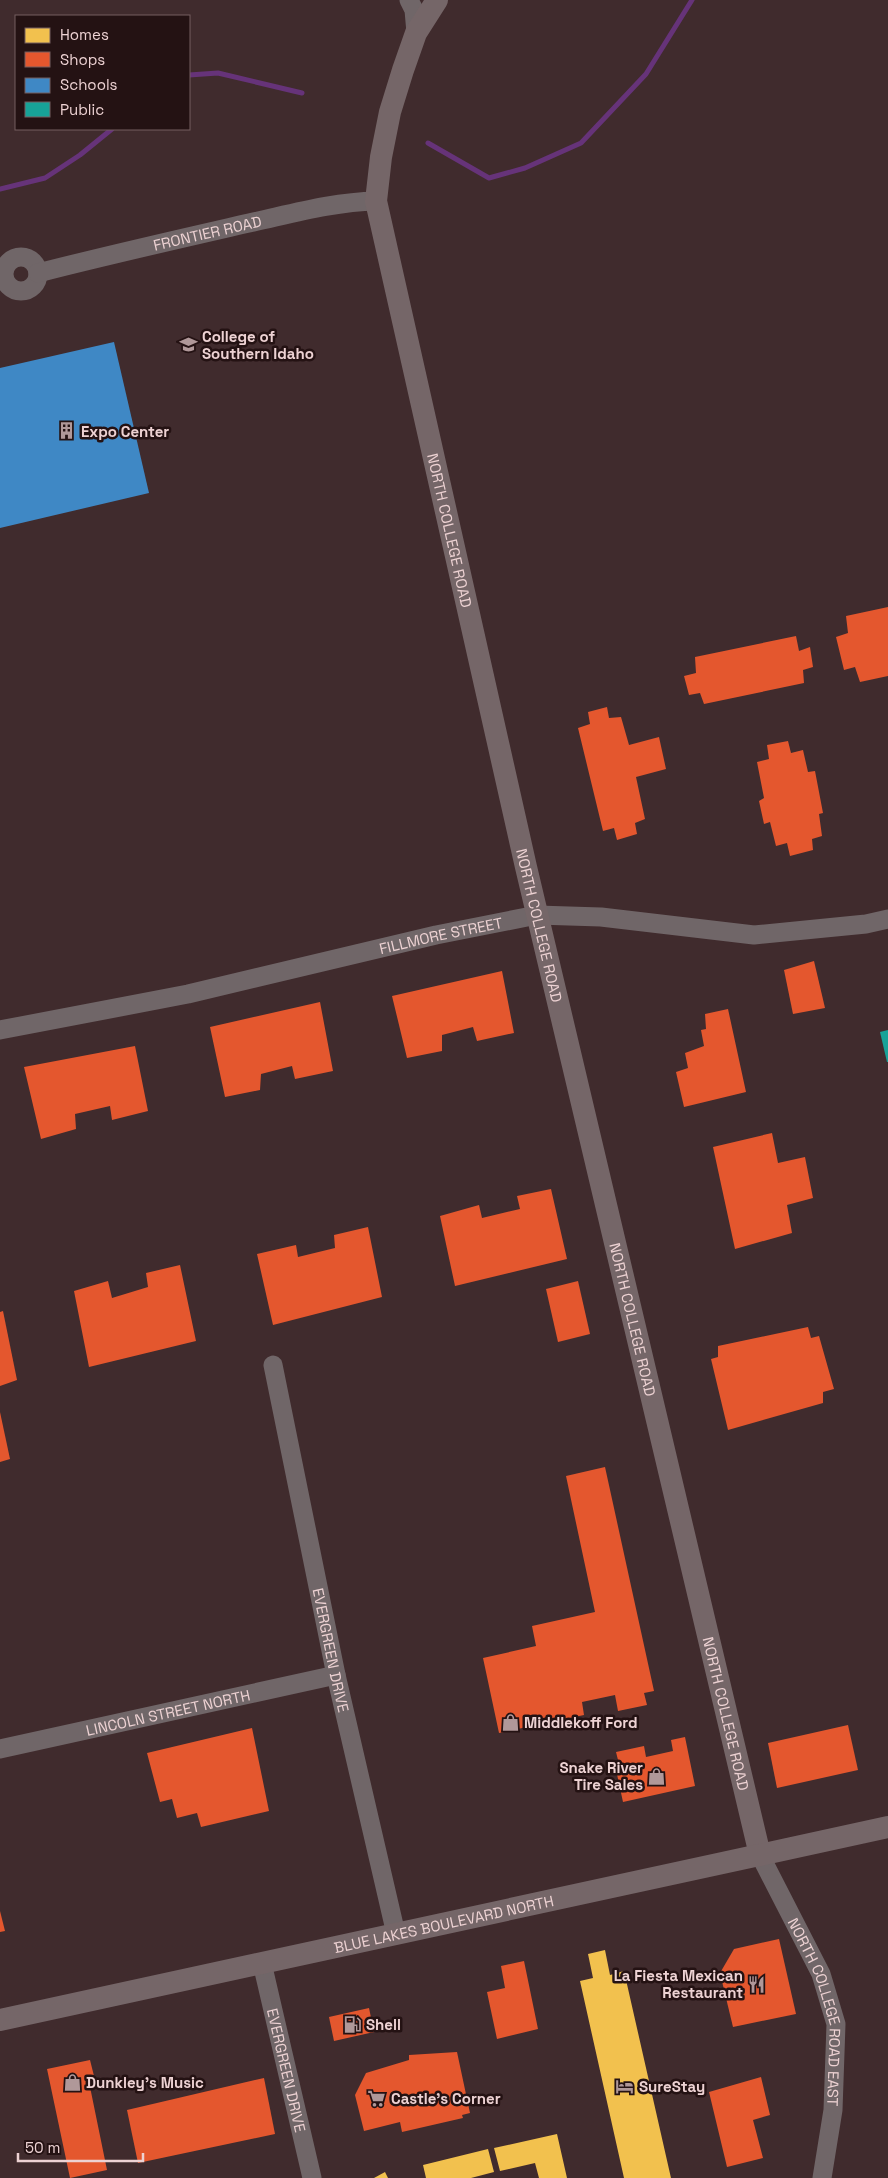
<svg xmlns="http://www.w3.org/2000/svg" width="888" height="2178" font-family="'Space Grotesk',sans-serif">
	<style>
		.homes { fill: #f2c14e }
		.shops { fill: #e4572e }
		.schools { fill: #3f88c5 }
		.public { fill: #17a398 }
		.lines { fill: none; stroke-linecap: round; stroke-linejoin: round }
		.stream { stroke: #663379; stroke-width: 5 }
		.minor { stroke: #706668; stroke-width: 19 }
		.major { stroke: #756668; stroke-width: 22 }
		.labels { text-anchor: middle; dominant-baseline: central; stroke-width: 5; stroke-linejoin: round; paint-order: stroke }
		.street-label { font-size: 15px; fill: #edd2d3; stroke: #241213 }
		.poi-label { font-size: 15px; font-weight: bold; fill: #edd2d3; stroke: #241213; text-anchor: start }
	</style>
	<rect width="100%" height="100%" fill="#402b2d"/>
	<!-- homes -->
	<g class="homes">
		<polygon points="605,1950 610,1975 624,1971 671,2178 624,2178 580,1981 593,1978 588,1954"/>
		<polygon points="557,2134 567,2178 539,2178 535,2163 500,2171 494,2148"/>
		<polygon points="488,2149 494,2172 471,2178 426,2178 423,2165"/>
		<polygon points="385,2172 388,2178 374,2178"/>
	</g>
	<!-- shops -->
	<g class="shops">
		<polygon points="888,607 888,676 860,682 855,667 844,670 836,637 848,633 846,616"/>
		<polygon points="796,636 799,651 810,647 813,667 803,670 804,683 704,704 700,693 689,695 684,676 696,673 695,657"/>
		<polygon points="607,707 609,718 621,717 629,745 659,737 666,769 636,777 645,819 635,823 637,834 617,840 614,828 603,831 578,728 590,724 588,712"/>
		<polygon points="788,741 791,753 803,750 808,772 815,771 823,813 819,814 822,836 812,839 813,850 790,856 787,843 776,846 770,822 764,824 759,801 764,798 757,762 769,759 767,745"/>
		<polygon points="814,961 825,1008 793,1014 784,970"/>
		<polygon points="502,971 514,1033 477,1041 473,1027 442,1035 442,1051 407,1058 392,996"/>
		<polygon points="320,1002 333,1071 295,1079 292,1066 261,1074 260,1090 225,1097 210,1027"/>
		<polygon points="728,1009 746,1092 684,1107 676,1072 688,1068 685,1053 704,1046 701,1030 706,1029 705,1014"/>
		<polygon points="135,1046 148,1111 112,1120 110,1106 75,1114 76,1129 41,1139 24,1067"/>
		<polygon points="772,1133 778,1163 805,1157 813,1198 787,1205 792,1233 735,1249 713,1147"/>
		<polygon points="551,1189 567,1259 455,1286 440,1216 479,1205 482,1218 520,1209 517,1196"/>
		<polygon points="368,1227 382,1297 273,1325 257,1254 296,1245 298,1257 335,1248 334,1235"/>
		<polygon points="180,1265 196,1341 89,1367 74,1291 108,1281 112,1298 148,1287 146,1273"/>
		<polygon points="578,1281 590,1334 558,1342 546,1289"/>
		<polygon points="3,1311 17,1380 0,1386 0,1312"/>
		<polygon points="808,1327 811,1338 819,1336 834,1389 823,1392 823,1403 728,1430 711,1359 718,1357 718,1346"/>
		<polygon points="0,1412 10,1459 0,1462"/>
		<polygon points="605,1467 654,1691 644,1693 647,1705 618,1711 615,1695 582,1702 584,1715 499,1733 483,1658 536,1646 532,1626 595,1612 566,1476"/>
		<polygon points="848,1725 858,1770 777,1788 768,1743"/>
		<polygon points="252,1728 269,1811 201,1827 197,1813 177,1818 172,1799 160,1802 147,1753"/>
		<polygon points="685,1737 695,1786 623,1802 615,1765 619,1764 616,1752 644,1746 646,1757 673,1751 671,1740"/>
		<polygon points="0,1911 5,1931 0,1932"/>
		<polygon points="779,1939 796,2014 733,2027 720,1973 734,1949"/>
		<polygon points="524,1961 538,2029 497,2039 487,1992 505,1988 501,1966"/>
		<polygon points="369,2008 374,2032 334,2041 329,2017"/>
		<polygon points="457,2052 470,2113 462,2115 463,2118 402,2132 400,2122 364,2131 355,2095 366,2073 409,2060 409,2055"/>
		<polygon points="90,2060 95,2080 89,2082 107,2170 70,2178 47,2069"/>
		<polygon points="761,2077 770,2115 753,2120 763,2158 727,2167 709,2092"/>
		<polygon points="264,2078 275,2134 138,2163 127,2110"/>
	</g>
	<!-- schools -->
	<polygon class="schools" points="114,342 149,493 0,528 0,368"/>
	<!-- public -->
	<polygon class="public" points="888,1030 888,1062 887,1062 880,1032"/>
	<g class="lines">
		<!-- stream -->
		<g class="stream">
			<polyline points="189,75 218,73 302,93"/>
			<polyline points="428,143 489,178 525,168 581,143 646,74 692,0"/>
			<polyline points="0,189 45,178 80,155 112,129"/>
		</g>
		<!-- minor -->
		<g class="minor">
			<polyline points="409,0 414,10 416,33"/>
			<circle cx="21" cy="274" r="17"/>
			<path id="s1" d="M38 273C108 255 179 239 249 223 291 214 333 202 376 201"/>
			<path id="s2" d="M0 1030 188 994 436 935 537 915 601 917 754 935 866 924 888 919"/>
			<path id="s3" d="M273 1365 336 1675 396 1934"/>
			<path id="s4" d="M0 1749 336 1675"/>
			<path id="s5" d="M760 1855 821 1974 836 2024 833 2110 822 2178"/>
			<path id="s6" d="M262 1963 312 2178"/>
		</g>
		<!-- major -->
		<g class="major">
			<path id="s7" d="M437 0 416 33 403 70 390 112 381 157 376 201 526 867 760 1855"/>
			<path id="s8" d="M0 2020 888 1827"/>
		</g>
	</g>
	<!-- icons -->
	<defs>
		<symbol id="university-bare" viewBox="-9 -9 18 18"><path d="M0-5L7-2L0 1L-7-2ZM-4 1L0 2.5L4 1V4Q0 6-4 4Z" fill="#b09899" stroke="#241213" stroke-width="2.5" paint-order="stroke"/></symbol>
		<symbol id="building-bare" viewBox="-9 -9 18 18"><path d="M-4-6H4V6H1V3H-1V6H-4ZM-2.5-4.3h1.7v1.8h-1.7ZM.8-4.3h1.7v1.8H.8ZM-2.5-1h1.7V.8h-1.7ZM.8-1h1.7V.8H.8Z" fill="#b09899" stroke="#241213" stroke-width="2.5" paint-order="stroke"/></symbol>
		<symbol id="shop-bare" viewBox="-9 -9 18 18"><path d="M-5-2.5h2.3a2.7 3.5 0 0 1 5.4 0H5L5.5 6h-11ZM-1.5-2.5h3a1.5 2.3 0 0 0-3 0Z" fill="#b09899" stroke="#241213" stroke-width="2.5" paint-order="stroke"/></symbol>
		<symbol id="restaurant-bare" viewBox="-9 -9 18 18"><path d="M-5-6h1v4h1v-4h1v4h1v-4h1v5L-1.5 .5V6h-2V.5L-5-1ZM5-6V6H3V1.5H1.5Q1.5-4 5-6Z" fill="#b09899" stroke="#241213" stroke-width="2.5" paint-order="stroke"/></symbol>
		<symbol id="fuel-bare" viewBox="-9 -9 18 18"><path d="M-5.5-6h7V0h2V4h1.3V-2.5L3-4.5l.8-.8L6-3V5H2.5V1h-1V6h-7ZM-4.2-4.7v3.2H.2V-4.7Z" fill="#b09899" stroke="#241213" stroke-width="2.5" paint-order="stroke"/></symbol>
		<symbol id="hotel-bare" viewBox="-9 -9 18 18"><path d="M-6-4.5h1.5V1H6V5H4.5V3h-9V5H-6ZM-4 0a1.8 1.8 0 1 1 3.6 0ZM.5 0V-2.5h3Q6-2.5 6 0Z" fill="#b09899" stroke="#241213" stroke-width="2.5" paint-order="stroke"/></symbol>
		<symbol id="supermarket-bare" viewBox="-9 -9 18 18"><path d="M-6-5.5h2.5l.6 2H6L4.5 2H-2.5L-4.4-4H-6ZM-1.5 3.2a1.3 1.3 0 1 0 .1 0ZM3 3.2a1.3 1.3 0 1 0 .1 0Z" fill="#b09899" stroke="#241213" stroke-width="2.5" paint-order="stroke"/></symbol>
	</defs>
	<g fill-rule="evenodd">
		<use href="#university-bare" x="176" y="332" width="25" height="25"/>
		<use href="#building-bare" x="54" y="418" width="25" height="25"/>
		<use href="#shop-bare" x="498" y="1710" width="25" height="25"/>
		<use href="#shop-bare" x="644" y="1764" width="25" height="25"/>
		<use href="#restaurant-bare" x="744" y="1972" width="25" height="25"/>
		<use href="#fuel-bare" x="340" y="2012" width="25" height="25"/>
		<use href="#shop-bare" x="60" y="2070" width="25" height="25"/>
		<use href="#hotel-bare" x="612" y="2074" width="25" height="25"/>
		<use href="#supermarket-bare" x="364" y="2086" width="25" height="25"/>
	</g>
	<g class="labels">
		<!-- street labels -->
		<g class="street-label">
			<text stroke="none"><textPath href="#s1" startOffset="174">FRONTIER ROAD</textPath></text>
			<text stroke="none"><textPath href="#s7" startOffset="550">NORTH COLLEGE ROAD</textPath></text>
			<text stroke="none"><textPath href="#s7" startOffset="955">NORTH COLLEGE ROAD</textPath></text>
			<text stroke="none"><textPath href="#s2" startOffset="451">FILLMORE STREET</textPath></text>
			<text stroke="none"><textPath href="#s7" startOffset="1360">NORTH COLLEGE ROAD</textPath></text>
			<text stroke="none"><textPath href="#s3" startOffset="291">EVERGREEN DRIVE</textPath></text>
			<text stroke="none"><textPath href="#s4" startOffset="172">LINCOLN STREET NORTH</textPath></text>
			<text stroke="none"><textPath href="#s7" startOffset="1765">NORTH COLLEGE ROAD</textPath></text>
			<text stroke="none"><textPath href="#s8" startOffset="454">BLUE LAKES BOULEVARD NORTH</textPath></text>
			<text stroke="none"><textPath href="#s5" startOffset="170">NORTH COLLEGE ROAD EAST</textPath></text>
			<text stroke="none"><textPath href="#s6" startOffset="110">EVERGREEN DRIVE</textPath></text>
		</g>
		<!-- poi labels -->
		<g class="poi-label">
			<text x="202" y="336">College of<tspan x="202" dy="17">Southern Idaho</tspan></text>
			<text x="81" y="431">Expo Center</text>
			<text x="524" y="1722">Middlekoff Ford</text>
			<text x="643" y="1767" text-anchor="end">Snake River<tspan x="643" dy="17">Tire Sales</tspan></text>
			<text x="743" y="1975" text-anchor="end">La Fiesta Mexican<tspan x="743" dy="17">Restaurant</tspan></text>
			<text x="366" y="2024">Shell</text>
			<text x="86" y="2082">Dunkley's Music</text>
			<text x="639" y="2086">SureStay</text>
			<text x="391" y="2098">Castle's Corner</text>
		</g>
	</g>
	<!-- legend -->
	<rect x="15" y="15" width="175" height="115" fill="#241213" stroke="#745f60"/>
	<rect x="25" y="28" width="25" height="15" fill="#f2c14e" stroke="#745f60"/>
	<text x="60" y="40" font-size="15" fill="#edd2d3">Homes</text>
	<rect x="25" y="52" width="25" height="15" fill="#e4572e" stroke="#745f60"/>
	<text x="60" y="65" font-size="15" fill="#edd2d3">Shops</text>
	<rect x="25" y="78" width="25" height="15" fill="#3f88c5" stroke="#745f60"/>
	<text x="60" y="90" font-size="15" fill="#edd2d3">Schools</text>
	<rect x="25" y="102" width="25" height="15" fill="#17a398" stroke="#745f60"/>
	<text x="60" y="115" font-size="15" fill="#edd2d3">Public</text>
	<!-- scale -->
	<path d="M18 2153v8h125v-8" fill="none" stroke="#edd2d3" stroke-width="2.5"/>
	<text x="25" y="2153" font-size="15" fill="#edd2d3" stroke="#241213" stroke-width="4" paint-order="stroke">50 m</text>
</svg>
